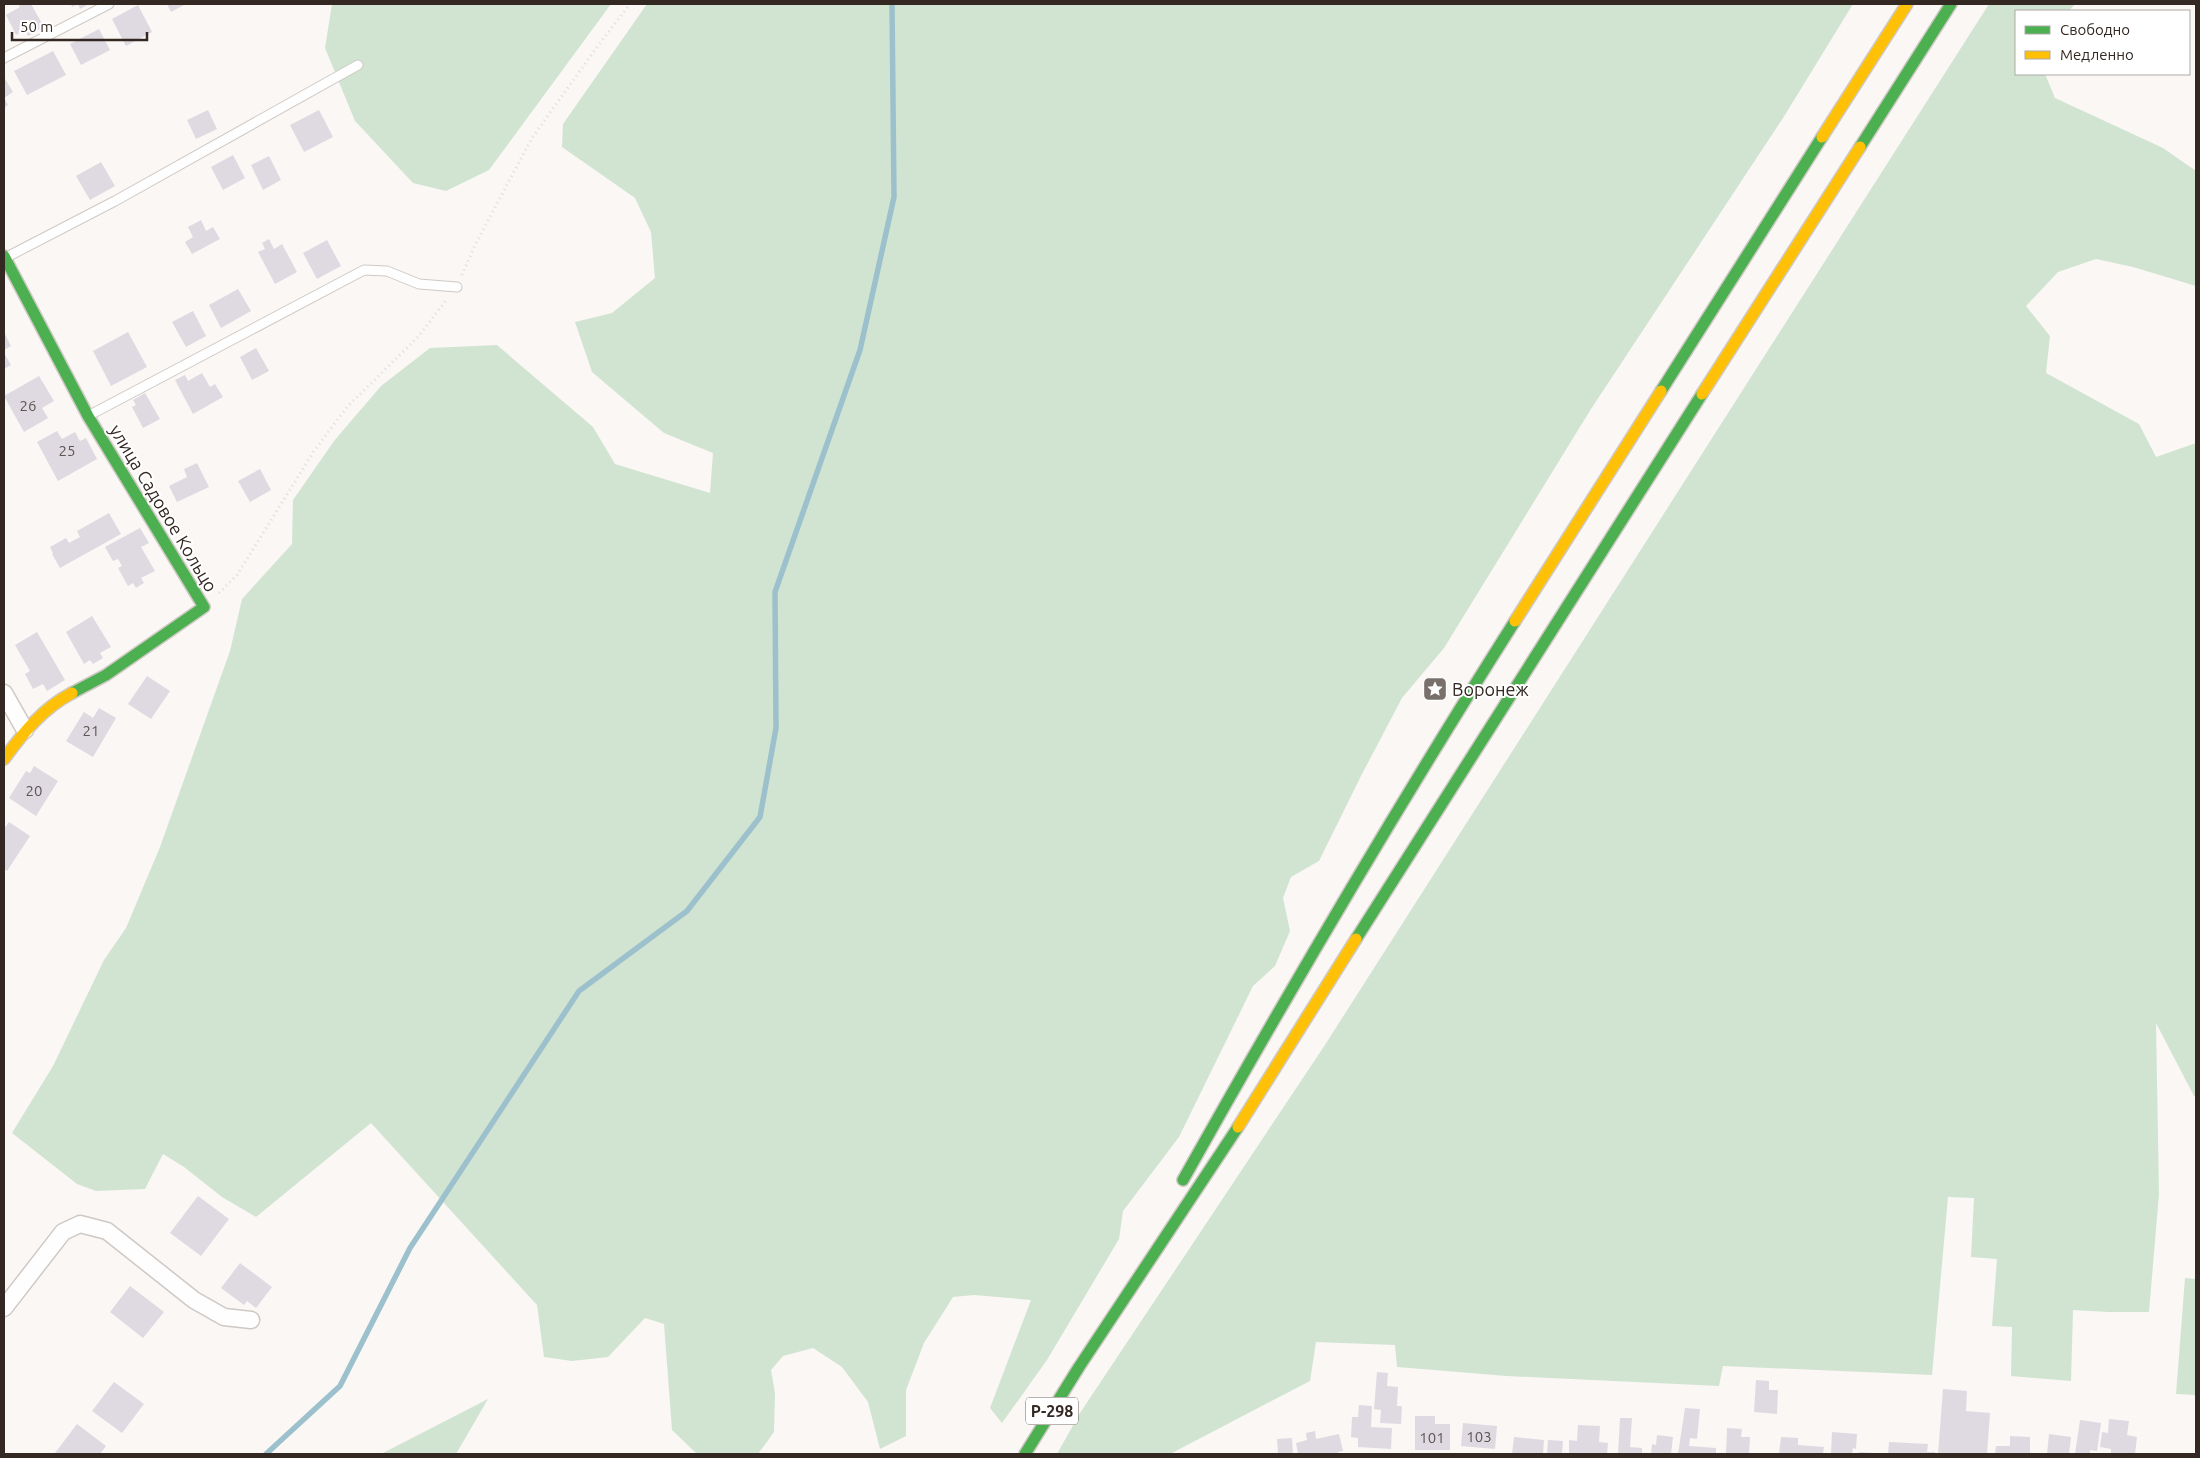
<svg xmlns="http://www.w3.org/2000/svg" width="2200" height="1458" font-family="Ubuntu,sans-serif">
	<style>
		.green { fill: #d1e4d2 }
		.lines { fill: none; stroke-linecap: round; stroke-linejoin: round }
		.stream { stroke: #9dc1cc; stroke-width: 5.5 }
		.building { fill: #dfdae2 }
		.lane-casing { stroke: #cfc9c5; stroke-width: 11 }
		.street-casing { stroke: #cfc9c5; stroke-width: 19 }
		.fast-casing { stroke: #cfc9c5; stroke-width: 14 }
		.slow-casing { stroke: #cfc9c5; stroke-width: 14 }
		.path { stroke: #dedddc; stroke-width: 3; stroke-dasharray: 1 4; stroke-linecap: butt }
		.lane { stroke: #fefefe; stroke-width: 9 }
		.street { stroke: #fefefe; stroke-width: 16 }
		.fast { stroke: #4caf50; stroke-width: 11 }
		.slow { stroke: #ffc107; stroke-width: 11 }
		.labels { text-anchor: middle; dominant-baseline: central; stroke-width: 4; stroke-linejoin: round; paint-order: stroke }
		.number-label { font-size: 15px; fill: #5e5452 }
		.shield { fill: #fff; stroke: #706864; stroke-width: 1 }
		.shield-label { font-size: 16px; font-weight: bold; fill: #332822 }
		.street-label { font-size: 18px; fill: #332822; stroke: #fff }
		.poi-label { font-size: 18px; fill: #332822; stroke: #fff; text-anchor: start }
	</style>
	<rect width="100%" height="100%" fill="#faf7f5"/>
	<!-- green -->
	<g class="green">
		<polygon points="332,4 611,4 489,170 446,191 413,183 355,121 325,48"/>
		<polygon points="647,4 1853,4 1783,118 1591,409 1444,648 1402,698 1361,776 1319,861 1291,877 1283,898 1290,931 1275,966 1253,986 1179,1137 1123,1211 1119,1239 1047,1360 1002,1423 990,1408 1031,1300 974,1295 953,1297 924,1343 906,1390 906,1436 880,1449 868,1402 842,1367 813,1348 783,1356 771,1370 775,1393 774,1432 758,1454 697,1454 672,1430 664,1324 645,1318 608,1357 572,1361 544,1357 537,1305 371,1123 256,1217 222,1197 184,1167 163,1154 145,1189 96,1191 77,1184 12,1133 53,1066 104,960 126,928 160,847 230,651 242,599 292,544 293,500 334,441 381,386 430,348 497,345 593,427 615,464 710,493 713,453 664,433 592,372 575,322 612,313 655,278 651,232 635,198 562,147 563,124"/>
		<polygon points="1989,4 2075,4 2069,11 2016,11 2016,74 2045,74 2055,98 2163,148 2196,171 2196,286 2133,267 2096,259 2058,272 2026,306 2050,336 2046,373 2139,424 2156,457 2196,443 2196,1096 2194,1096 2156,1023 2159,1194 2149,1312 2108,1312 2073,1310 2071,1381 2011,1376 2012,1327 1992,1326 1997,1259 1971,1257 1974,1198 1948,1197 1932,1375 1723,1366 1719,1386 1507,1376 1397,1367 1395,1345 1316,1342 1310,1381 1170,1454 1057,1454 1080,1413 1323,1048"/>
		<polygon points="2185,1278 2196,1279 2196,1395 2176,1394"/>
		<polygon points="488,1399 456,1454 381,1454"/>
	</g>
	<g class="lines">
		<!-- stream -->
		<polyline class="stream" points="266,1454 340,1386 410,1248 579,991 687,911 760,817 776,728 775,592 860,350 894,197 892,4"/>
	</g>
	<!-- building -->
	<g class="building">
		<polygon points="18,4 31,4 44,27 28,36 25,30 16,35 6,15 20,7"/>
		<polygon points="71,4 89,4 80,9 78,4 72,7"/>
		<polygon points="167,4 186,4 171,12"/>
		<polygon points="138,5 152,32 126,46 112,19"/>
		<polygon points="99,29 110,50 81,65 70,44"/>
		<polygon points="53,51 66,75 27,95 14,71"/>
		<polygon points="4,77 13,92 4,98 8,105 4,108"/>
		<polygon points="208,110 217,129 196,139 187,120"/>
		<polygon points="319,110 333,137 304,152 290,125"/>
		<polygon points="233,155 245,178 223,190 211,167"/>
		<polygon points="269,156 281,180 263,190 251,165"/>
		<polygon points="101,162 115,186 90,200 76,176"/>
		<polygon points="201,220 206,231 213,227 220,239 192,254 185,242 193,237 188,227"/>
		<polygon points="269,239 274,249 282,244 297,272 275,284 258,252 265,249 262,243"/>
		<polygon points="327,240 341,266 317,279 303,253"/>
		<polygon points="238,289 251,311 221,328 209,305"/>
		<polygon points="193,311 206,336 186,347 172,322"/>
		<polygon points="4,332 11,346 4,350"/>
		<polygon points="128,332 147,367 111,386 93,351"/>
		<polygon points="256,348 269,371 252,380 240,357"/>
		<polygon points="4,353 11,365 4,369"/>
		<polygon points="202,373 210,387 215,384 223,397 193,414 175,380 185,375 188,381"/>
		<polygon points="39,376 54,401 42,408 48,418 24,432 4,396"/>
		<polygon points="145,393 160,419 143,428 132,407 136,405 133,400"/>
		<polygon points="57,431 62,439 75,432 80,441 86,438 97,459 58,481 37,442"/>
		<polygon points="197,463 209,487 177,502 169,486 187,477 184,469"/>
		<polygon points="260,469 271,490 250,502 238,481"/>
		<polygon points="109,513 121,534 60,568 52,554 53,553 50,547 66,538 69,543 80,537 77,531"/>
		<polygon points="140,528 149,543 141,547 155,571 141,578 144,583 136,588 133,583 128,586 118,568 122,566 118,559 113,561 105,547"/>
		<polygon points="92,616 111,647 100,653 103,658 93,664 90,660 84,664 66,632"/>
		<polygon points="37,632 65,680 47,691 43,684 33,689 25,674 30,671 15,645"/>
		<polygon points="147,676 170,691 151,719 128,704"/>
		<polygon points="99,708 116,718 93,757 66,741 84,712 93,718"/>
		<polygon points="34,766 58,781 36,816 9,798 26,771 30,773"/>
		<polygon points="9,822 30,836 7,871 4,869 4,829"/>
		<polygon points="198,1196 229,1219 201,1256 170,1233"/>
		<polygon points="240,1263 272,1287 256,1308 247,1301 244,1305 221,1288"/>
		<polygon points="130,1286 164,1312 143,1338 110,1312"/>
		<polygon points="1377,1372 1388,1373 1387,1386 1398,1387 1397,1406 1402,1406 1401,1424 1380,1423 1381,1410 1374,1409"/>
		<polygon points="1756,1380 1769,1381 1769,1390 1778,1390 1777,1414 1754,1412"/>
		<polygon points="114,1382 144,1404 122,1433 92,1411"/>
		<polygon points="1943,1389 1967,1391 1966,1411 1990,1413 1987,1454 1938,1454"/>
		<polygon points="1359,1405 1372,1406 1371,1427 1392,1428 1391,1449 1358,1447 1358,1438 1351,1437 1352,1417 1358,1417"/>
		<polygon points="1685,1408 1700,1409 1697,1439 1690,1438 1689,1446 1716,1448 1716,1454 1678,1454"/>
		<polygon points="1415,1416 1435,1416 1435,1424 1450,1424 1450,1450 1415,1450"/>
		<polygon points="1620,1418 1632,1418 1630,1447 1642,1448 1642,1454 1618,1454"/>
		<polygon points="2109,1419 2129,1421 2127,1435 2137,1437 2135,1454 2111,1454 2111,1449 2100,1447 2102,1432 2108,1433"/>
		<polygon points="2080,1420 2101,1423 2097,1451 2090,1450 2090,1454 2075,1454"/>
		<polygon points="1463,1423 1497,1426 1495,1449 1461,1446"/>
		<polygon points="77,1424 106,1446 100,1454 55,1453"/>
		<polygon points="1578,1425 1600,1426 1599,1442 1608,1443 1607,1454 1569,1454 1569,1440 1577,1441"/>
		<polygon points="1727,1428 1742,1429 1741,1437 1750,1437 1749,1454 1726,1454"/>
		<polygon points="1315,1431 1316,1439 1339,1434 1343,1451 1338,1452 1338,1454 1298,1454 1296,1443 1307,1440 1306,1433"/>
		<polygon points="1832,1432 1857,1434 1856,1449 1853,1448 1852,1454 1831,1454"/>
		<polygon points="2049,1434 2071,1437 2069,1454 2047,1454"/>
		<polygon points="1657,1435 1673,1437 1671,1454 1651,1454 1652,1444 1656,1445"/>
		<polygon points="2010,1436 2030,1437 2030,1454 1995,1454 1996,1446 2010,1446"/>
		<polygon points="1514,1437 1544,1440 1543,1454 1512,1454"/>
		<polygon points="1781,1437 1798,1438 1798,1445 1824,1447 1823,1454 1779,1454"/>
		<polygon points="1292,1438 1293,1454 1278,1454 1277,1439"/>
		<polygon points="1548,1440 1563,1441 1562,1454 1547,1454"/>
		<polygon points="1889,1442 1928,1444 1927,1452 1935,1452 1935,1454 1888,1454"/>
		<polygon points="1859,1452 1874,1453 1874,1454 1859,1454"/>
	</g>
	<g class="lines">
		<defs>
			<g id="lane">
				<polyline points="4,58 109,4"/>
				<polyline points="5,258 115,201 358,65"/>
				<polyline points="88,416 364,270 387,271 419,284 457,287"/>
			</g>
			<g id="street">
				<polyline points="4,693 25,730"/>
				<polyline points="4,1308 63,1232 80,1224 107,1231 194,1300 224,1317 251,1320"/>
			</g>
			<g id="fast">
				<polyline points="1860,147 1951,4"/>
				<polyline points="4,256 88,416 204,607 106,675 72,693"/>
				<polyline points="1661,391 1822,137"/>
				<polyline points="1356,939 1702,394"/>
				<path d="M1183 1180C1289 991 1399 804 1515 621"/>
				<polyline points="1025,1454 1079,1367 1238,1127"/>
			</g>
			<g id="slow">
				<polyline points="1822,137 1907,4"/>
				<polyline points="1702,394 1860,147"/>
				<polyline points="1515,621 1661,391"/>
				<path d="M4 759C23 733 43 708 72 693"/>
				<polyline points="1238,1127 1356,939"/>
			</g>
		</defs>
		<!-- lane casing -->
		<use href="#lane" class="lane-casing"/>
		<!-- street casing -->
		<use href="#street" class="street-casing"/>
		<!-- fast casing -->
		<use href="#fast" class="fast-casing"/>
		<!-- slow casing -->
		<use href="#slow" class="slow-casing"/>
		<!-- path -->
		<g class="path">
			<polyline points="462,275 475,245 532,138 597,47 630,4"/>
			<polyline points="219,593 237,575 314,451 347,407 418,337 447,299"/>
		</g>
		<!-- lane -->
		<use href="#lane" class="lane"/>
		<!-- street -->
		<use href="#street" class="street"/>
		<!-- fast -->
		<use href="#fast" class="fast"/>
		<!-- slow -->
		<use href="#slow" class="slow"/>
	</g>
	<!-- icons -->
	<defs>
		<symbol id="sight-square" viewBox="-11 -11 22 22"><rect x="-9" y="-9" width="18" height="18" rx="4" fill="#79706c" stroke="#fff"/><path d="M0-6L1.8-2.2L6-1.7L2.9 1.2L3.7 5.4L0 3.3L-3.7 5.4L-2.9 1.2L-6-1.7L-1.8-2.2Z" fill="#fff"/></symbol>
	</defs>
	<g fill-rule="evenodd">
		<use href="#sight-square" x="1421" y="675" width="28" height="28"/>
	</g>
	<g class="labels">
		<!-- number labels -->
		<g class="number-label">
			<text x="28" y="405">26</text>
			<text x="67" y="450">25</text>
			<text x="91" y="730">21</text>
			<text x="34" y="790">20</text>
			<text x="1479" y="1436">103</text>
			<text x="1432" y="1437">101</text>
		</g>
		<!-- shield labels -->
		<rect class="shield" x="1026" y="1397.5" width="52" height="27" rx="4"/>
		<g class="shield-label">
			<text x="1052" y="1411">Р-298</text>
		</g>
		<!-- street labels -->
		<g class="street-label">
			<text transform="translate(164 508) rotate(59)">улица Садовое Кольцо</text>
		</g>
		<!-- poi labels -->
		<g class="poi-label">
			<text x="1452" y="689">Воронеж</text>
		</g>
	</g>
	<!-- border -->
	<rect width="2200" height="1458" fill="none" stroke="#332822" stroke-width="10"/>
	<!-- legend -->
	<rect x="2015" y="10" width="175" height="65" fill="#ffffff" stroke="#ada9a7"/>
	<rect x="2025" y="26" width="25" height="8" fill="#4caf50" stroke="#ada9a7"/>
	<text x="2060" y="35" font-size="15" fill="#332822">Свободно</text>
	<rect x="2025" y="51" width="25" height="8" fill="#ffc107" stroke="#ada9a7"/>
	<text x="2060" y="60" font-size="15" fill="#332822">Медленно</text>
	<!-- scale -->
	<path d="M12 32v8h135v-8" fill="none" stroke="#332822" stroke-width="2.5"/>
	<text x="20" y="32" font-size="15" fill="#332822" stroke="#ffffff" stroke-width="4" paint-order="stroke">50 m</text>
</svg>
